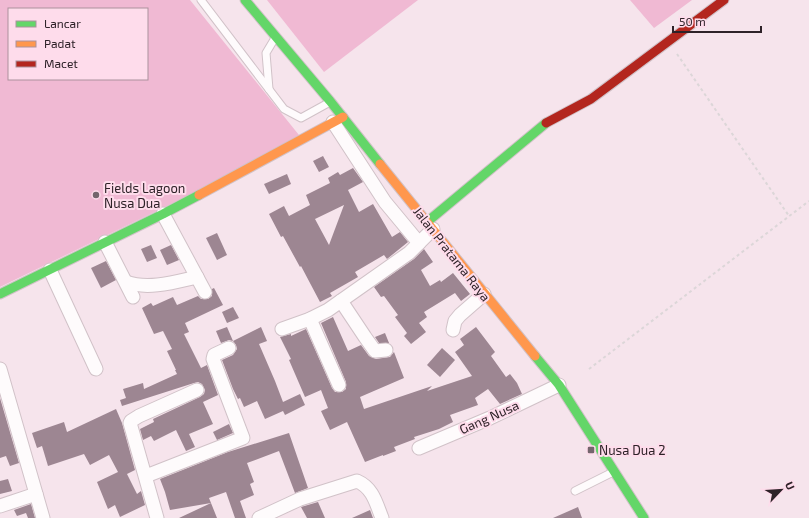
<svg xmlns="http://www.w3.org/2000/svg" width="809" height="518" font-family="'Exo 2',sans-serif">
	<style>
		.green { fill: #f0b9d3; fill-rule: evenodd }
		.building { fill: #9d8692; fill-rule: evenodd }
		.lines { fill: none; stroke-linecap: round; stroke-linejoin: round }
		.lane-casing { stroke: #d1c2c8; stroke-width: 9 }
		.street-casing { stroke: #d1c2c8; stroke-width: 15 }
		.fast-casing { stroke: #d1c2c8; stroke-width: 11 }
		.slow-casing { stroke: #d1c2c8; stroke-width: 11 }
		.jam-casing { stroke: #d1c2c8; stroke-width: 11 }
		.path { stroke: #dcd6d8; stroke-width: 2; stroke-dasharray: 3 3; stroke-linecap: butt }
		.lane { stroke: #fefbfc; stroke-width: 7 }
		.street { stroke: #fefbfc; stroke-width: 13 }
		.fast { stroke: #63d668; stroke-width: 9 }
		.slow { stroke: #ff974d; stroke-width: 9 }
		.jam { stroke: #b3261e; stroke-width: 9 }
		.poi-dot { fill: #74666d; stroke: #fedceb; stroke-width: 1.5 }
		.labels { text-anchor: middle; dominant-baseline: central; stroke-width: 4; stroke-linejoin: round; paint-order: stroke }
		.poi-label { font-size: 13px; fill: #2e2228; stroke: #fedceb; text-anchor: start }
		.street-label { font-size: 13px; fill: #2e2228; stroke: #fedceb }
	</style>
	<rect width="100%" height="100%" fill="#f6e4ec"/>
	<!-- green -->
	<g class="green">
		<path d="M0 0H190L303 140 0 287ZM9 9H147V79H9Z"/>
		<polygon points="267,0 418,0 324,72"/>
		<polygon points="630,0 692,0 654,28"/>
	</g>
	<!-- building -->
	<g class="building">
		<polygon points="323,156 329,167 319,172 313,161"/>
		<path d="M353 168 363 182 348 190 359 212 373 204 392 237 400 232 408 242 387 259 384 255 355 272 358 277 330 293 332 296 320 302 301 266 300 267 283 236 281 237 269 214 284 206 289 216 310 205 306 195 330 183 328 178 338 172 340 175ZM344 205 329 245 315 219Z"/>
		<polygon points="287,174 291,184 269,194 264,184"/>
		<polygon points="217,233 227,255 217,260 206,238"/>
		<polygon points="151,245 157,258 147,262 141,249"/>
		<polygon points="171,245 179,260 167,265 160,250"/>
		<polygon points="424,249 433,262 421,270 430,286 440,280 441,282 453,273 470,294 461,301 455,293 424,312 427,317 419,323 426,332 411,344 404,336 407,333 395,317 398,315 384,296 381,297 374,287 414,259"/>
		<polygon points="106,261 116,280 101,288 91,268"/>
		<polygon points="214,288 223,305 185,323 189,332 184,334 201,368 207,365 218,395 203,402 213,424 189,434 195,447 186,451 176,430 154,441 151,436 143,440 140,429 154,422 153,419 200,397 204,394 205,390 202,384 198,382 194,383 122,406 120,400 126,398 123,389 143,383 144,389 177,374 175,370 176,370 167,351 172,349 163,331 154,334 142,308 151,303 153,306 173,297 177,305 198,296 201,299 208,299 212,296 212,289"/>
		<polygon points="233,307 239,318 227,323 222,312"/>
		<polygon points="333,317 348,351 361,345 369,356 376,359 390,357 394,352 404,378 360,397 364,409 432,386 427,391 472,376 455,352 464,345 460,339 476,327 495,352 491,356 506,377 510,374 517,383 522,394 500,404 488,389 475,398 478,405 450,415 453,422 439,429 414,437 415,439 394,447 396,451 383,456 383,455 365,462 347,422 330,430 321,411 328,408 321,390 305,397 289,360 291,359 280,337 291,334 291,336 306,329 332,388 335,392 342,392 346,389 346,382 321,323"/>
		<polygon points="227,327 233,341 261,327 267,341 259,344 275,381 283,402 300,394 305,405 285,415 283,411 265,419 257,401 244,407 240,398 238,399 233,389 222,360 233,355 237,349 236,345 233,341 229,340 221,343 216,331"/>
		<polygon points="385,333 389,343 379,343 375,337"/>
		<polygon points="442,348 455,360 440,377 427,365"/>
		<polygon points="0,398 19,463 10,466 6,456 0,458"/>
		<polygon points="116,409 122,423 135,470 127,474 137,494 141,491 145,505 120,517 115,505 108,509 97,482 118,472 109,455 90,465 84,454 48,466 42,446 37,448 32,433 64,422 67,432"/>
		<polygon points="229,424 233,433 217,440 213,432"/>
		<polygon points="289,433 308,488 295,493 279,451 247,463 254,482 250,484 254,495 240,501 246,518 235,518 226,492 209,498 211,503 170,510 165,492 160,479 228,452"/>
		<polygon points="8,479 12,491 0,494 0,481"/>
		<polygon points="318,502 325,518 307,518 301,507"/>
		<polygon points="211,503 217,518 179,518"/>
		<polygon points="31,504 35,518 28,518 26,513 17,516 14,510"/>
		<polygon points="578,507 582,518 553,518"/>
		<polygon points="370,510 373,518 352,518"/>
	</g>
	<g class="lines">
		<defs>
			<g id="lane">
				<polyline points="201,0 284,109 301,118 330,102"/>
				<polyline points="269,89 266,53 275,38"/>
				<polyline points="575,491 613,472"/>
			</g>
			<g id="street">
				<polyline points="333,122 385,202 419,243"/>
				<polyline points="163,214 205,292"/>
				<polyline points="105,242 133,297"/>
				<polyline points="50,270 96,369"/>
				<path d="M126 282C148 290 175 282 197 277"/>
				<polyline points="341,301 365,337 375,351 386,350"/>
				<polyline points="310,319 339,385"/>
				<polyline points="282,329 310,319 328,310 409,253 433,229"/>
				<polyline points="453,330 455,321 460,315 484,294"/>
				<polyline points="0,369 43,518"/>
				<polyline points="419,448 490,418 559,385"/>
				<polyline points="146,476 243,438 213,359 214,355 229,348"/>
				<polyline points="0,506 36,494"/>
				<polyline points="157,518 130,423 131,421 139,416 197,390"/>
				<path d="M259 518 300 499 357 481C373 488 376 503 382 518"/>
			</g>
			<g id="fast">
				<polyline points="245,0 330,101 380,164"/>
				<polyline points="427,222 546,123"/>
				<polyline points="0,294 163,214 199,195"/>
				<polyline points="535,356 559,385 644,518"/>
			</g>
			<g id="slow">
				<polyline points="380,164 535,356"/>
				<polyline points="199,195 343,117"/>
			</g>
			<polyline id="jam" points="546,123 591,99 724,0"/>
		</defs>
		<!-- lane casing -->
		<use href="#lane" class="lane-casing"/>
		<!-- street casing -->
		<use href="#street" class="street-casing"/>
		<!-- fast casing -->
		<use href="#fast" class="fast-casing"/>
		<!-- slow casing -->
		<use href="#slow" class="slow-casing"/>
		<!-- jam casing -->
		<use href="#jam" class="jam-casing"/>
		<!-- path -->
		<g class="path">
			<polyline points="677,54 789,216"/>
			<polyline points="589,369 809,201"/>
		</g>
		<!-- lane -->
		<use href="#lane" class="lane"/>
		<!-- street -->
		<use href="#street" class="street"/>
		<!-- fast -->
		<use href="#fast" class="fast"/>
		<!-- slow -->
		<use href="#slow" class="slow"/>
		<!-- jam -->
		<use href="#jam" class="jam"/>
	</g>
	<!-- markers -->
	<g class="poi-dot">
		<circle cx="96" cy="195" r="4"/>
		<rect x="587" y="446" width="8" height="8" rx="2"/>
	</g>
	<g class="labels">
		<!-- poi labels -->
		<g class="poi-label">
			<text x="104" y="188">Fields Lagoon<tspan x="104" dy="15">Nusa Dua</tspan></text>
			<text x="599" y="450">Nusa Dua 2</text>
		</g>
		<!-- street labels -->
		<g class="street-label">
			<text transform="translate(452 254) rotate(52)">Jalan Pratama Raya</text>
			<text transform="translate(489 417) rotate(-24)">Gang Nusa</text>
		</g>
	</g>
	<!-- legend -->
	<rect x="8" y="8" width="140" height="72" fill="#fedceb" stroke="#ab929d"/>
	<rect x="16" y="21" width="20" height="6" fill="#63d668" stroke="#ab929d"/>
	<text x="44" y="28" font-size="12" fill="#2e2228">Lancar</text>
	<rect x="16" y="41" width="20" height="6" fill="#ff974d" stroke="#ab929d"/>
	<text x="44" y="48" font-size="12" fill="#2e2228">Padat</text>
	<rect x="16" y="61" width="20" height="6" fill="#b3261e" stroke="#ab929d"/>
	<text x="44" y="68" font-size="12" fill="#2e2228">Macet</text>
	<!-- north arrow -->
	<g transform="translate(781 490) rotate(65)" stroke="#fedceb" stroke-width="3" paint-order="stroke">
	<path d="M0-3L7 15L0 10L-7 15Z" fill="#2e2228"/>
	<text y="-6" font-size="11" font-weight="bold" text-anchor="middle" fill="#2e2228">U</text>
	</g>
	<!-- scale -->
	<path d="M673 26v6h88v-6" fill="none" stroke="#2e2228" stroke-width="2"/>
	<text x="679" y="26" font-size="12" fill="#2e2228" stroke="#fedceb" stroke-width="3" paint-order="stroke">50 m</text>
</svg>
